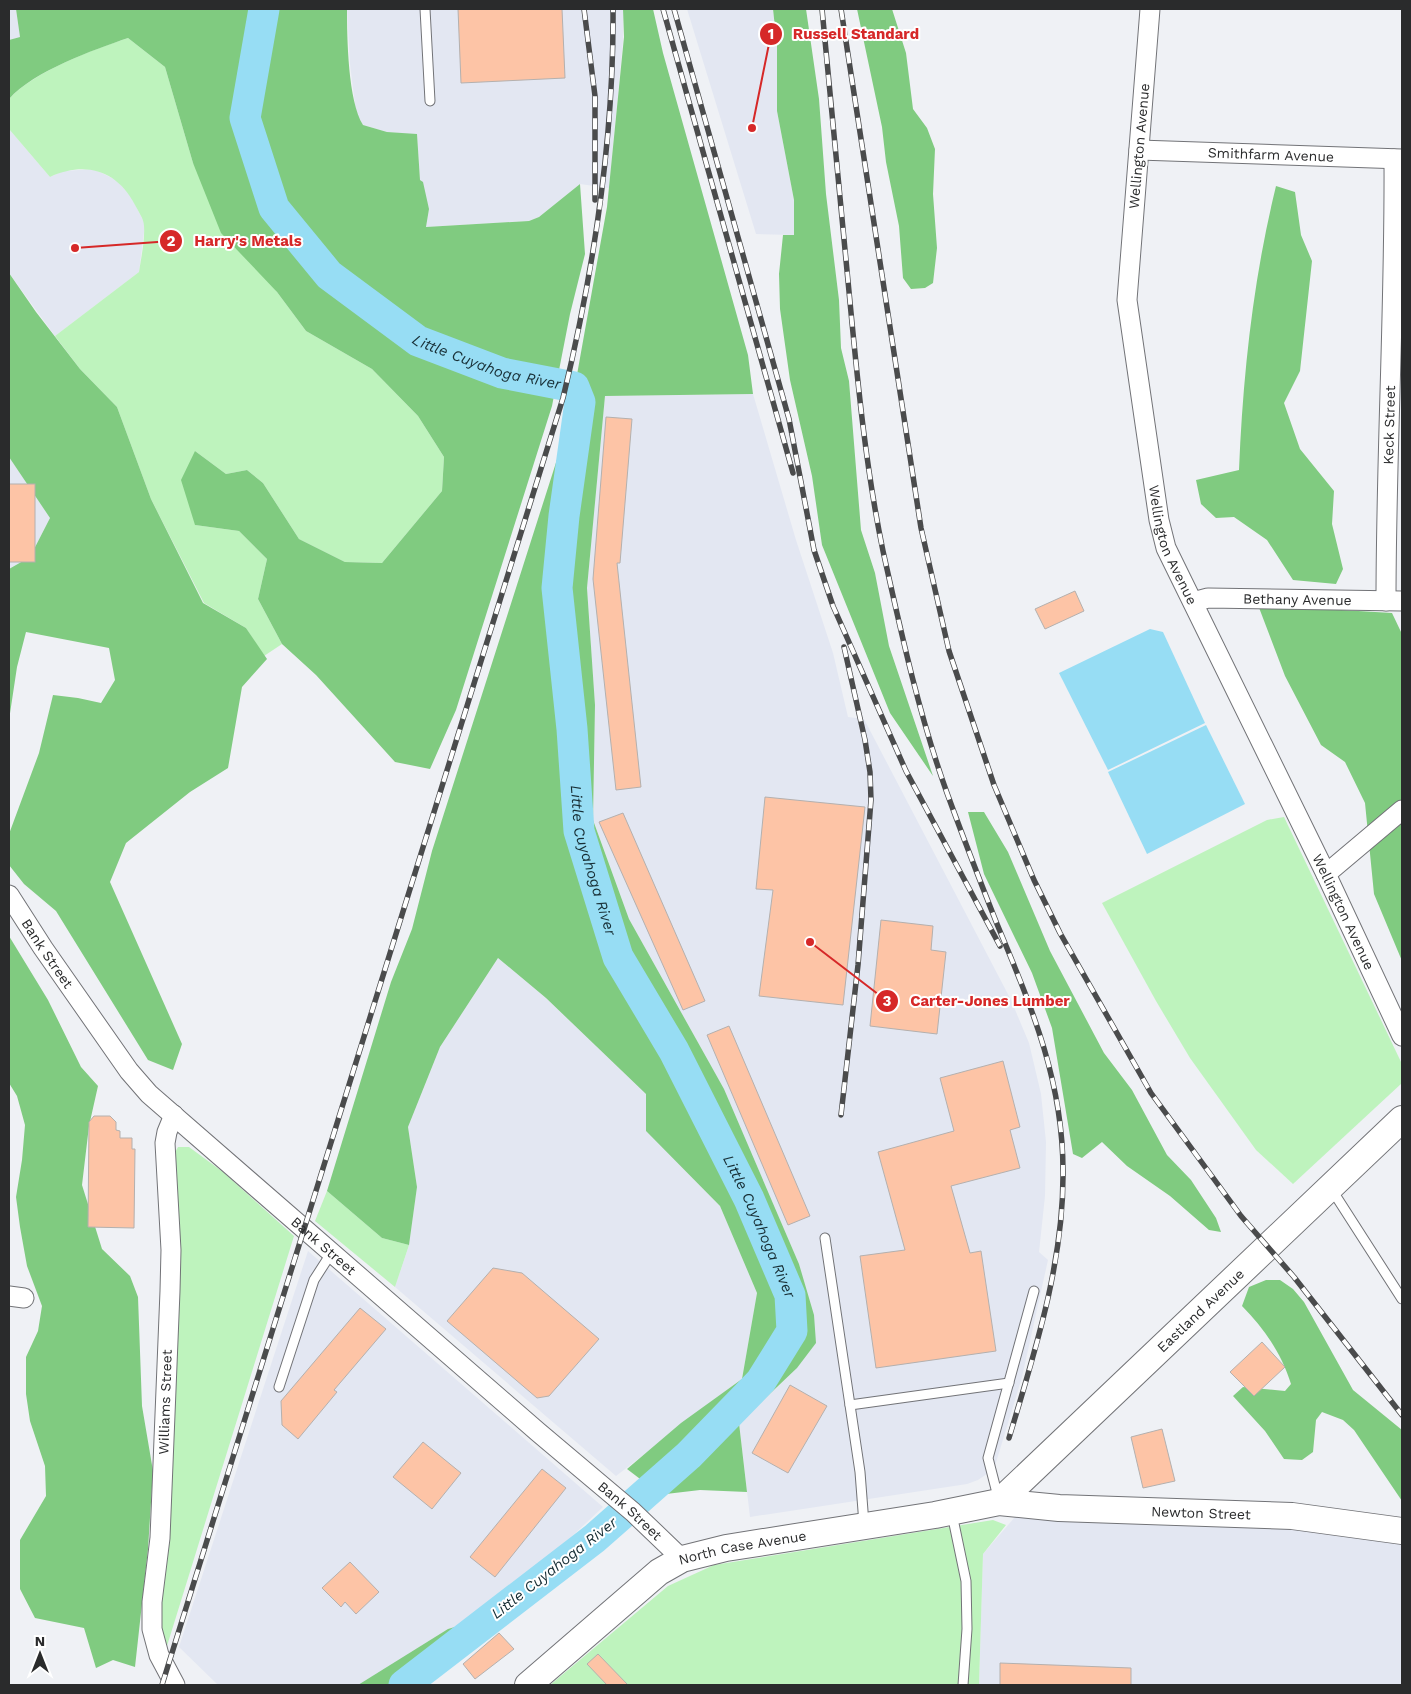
<svg xmlns="http://www.w3.org/2000/svg" width="1411" height="1694" font-family="'Work Sans',sans-serif">
	<style>
		.built { fill: #e3e7f2 }
		.green { fill: #bef3bd }
		.forest { fill: #80cb80 }
		.water { fill: #97ddf4 }
		.lines { fill: none; stroke-linecap: round; stroke-linejoin: round }
		.river { stroke: #97ddf4; stroke-width: 31 }
		.building { fill: #fdc4a6; stroke: #b4b0ae }
		.lane-casing { stroke: #727377; stroke-width: 11 }
		.street-casing { stroke: #727377; stroke-width: 21 }
		.secondary-casing { stroke: #727377; stroke-width: 28 }
		.lane { stroke: #fff; stroke-width: 9 }
		.street { stroke: #fff; stroke-width: 19 }
		.secondary { stroke: #fff; stroke-width: 26 }
		.rail-casing { stroke: #4a4b4c; stroke-width: 5.5 }
		.rail { stroke: #fff; stroke-width: 4; stroke-dasharray: 11; stroke-linecap: butt }
		.labels { text-anchor: middle; dominant-baseline: central; stroke-width: 4; stroke-linejoin: round; paint-order: stroke }
		.street-label { font-size: 14px; fill: #2a2b2c; stroke: #fff }
		.water-label { font-size: 15px; font-style: italic; fill: #182f36; stroke: #fff }
		.leader { fill: none; stroke: #d62828; stroke-width: 2 }
		.callout-dot { fill: #d62828; stroke: #fff; stroke-width: 2 }
		.mark-label { font-size: 15px; text-anchor: middle; font-weight: bold; fill: #fff }
		.callout-label { font-size: 15px; text-anchor: middle; font-weight: bold; fill: #d62828; stroke: #fff; stroke-width: 4; stroke-linejoin: round; paint-order: stroke }
	</style>
	<rect width="100%" height="100%" fill="#eff1f5"/>
	<!-- built -->
	<g class="built">
		<polygon points="9,9 16,9 20,37 9,40"/>
		<polygon points="347,9 623,9 623,41 609,188 580,184 539,217 529,221 426,227 429,209 420,180 417,135 387,132 363,125 356,113 350,64"/>
		<polygon points="687,9 773,9 777,46 777,111 794,200 794,235 756,234"/>
		<polygon points="9,129 50,177 63,171 94,169 116,180 130,195 145,224 139,272 55,336 9,273"/>
		<polygon points="753,394 796,540 833,653 848,717 864,719 1011,1000 1029,1043 1041,1094 1046,1142 1045,1196 1039,1252 1048,1260 1022,1377 994,1469 978,1480 967,1484 750,1517 739,1423 795,1370 816,1343 799,1264 724,1089 629,919 593,820 595,705 587,588 605,396"/>
		<polygon points="9,457 50,518 30,557 9,569"/>
		<polygon points="498,958 546,998 646,1094 646,1131 720,1206 757,1293 742,1379 616,1476 395,1287 409,1245 417,1187 408,1127 440,1047"/>
		<polygon points="308,1251 603,1507 513,1592 391,1685 218,1685 179,1647"/>
		<polygon points="1015,1517 1220,1522 1371,1534 1402,1542 1402,1685 979,1685 983,1554"/>
	</g>
	<!-- green -->
	<g class="green">
		<path d="M128 38 165 67 193 163 277 292 306 331 372 369 418 416 444 457 442 491 382 563 345 562 299 539 263 483 247 470 226 474 195 451V525L239 531 267 559 258 599 282 644 264 656 246 628 204 603 151 499 117 407 80 369 55 336 139 272C141 258 145 241 144 226 144 219 138 211 135 205 117 170 85 161 50 177L9 129V99C33 72 94 49 128 38Z"/>
		<polygon points="1284,817 1402,1064 1402,1083 1293,1184 1256,1150 1190,1058 1156,1001 1102,903 1267,820"/>
		<polygon points="178,1147 189,1147 223,1172 294,1236 167,1646 162,1635 162,1602 173,1328 173,1156"/>
		<polygon points="327,1191 382,1238 409,1245 395,1287 315,1221"/>
		<polygon points="993,1520 1006,1525 983,1554 979,1685 550,1685 668,1586 714,1565"/>
	</g>
	<!-- forest -->
	<g class="forest">
		<path d="M16 9H347C347 38 348 101 363 125L387 132 417 134 420 180 423 182 429 209 426 227 529 221 539 217 580 184 585 254 570 314 552 406 456 710 430 769 395 762 316 675 282 644 258 599 267 559 239 531 195 525 181 480 195 451 226 474 247 470 263 483 299 539 345 562 382 563 442 491 444 457 418 416 372 369 306 331 277 292 221 233 193 163 165 67 128 38C93 50 34 71 9 99V40L20 37Z"/>
		<polygon points="623,9 653,9 663,53 748,355 753,394 605,396 587,588 595,705 593,820 629,919 724,1089 799,1264 814,1315 816,1343 797,1368 739,1423 747,1492 700,1490 666,1494 648,1485 627,1469 681,1423 742,1379 757,1293 720,1206 646,1131 646,1094 546,998 498,958 440,1047 408,1127 417,1187 409,1245 382,1238 327,1191 391,982 412,929 432,851 568,425 607,207 624,37"/>
		<polygon points="773,9 806,9 819,99 826,194 839,300 841,348 849,381 861,530 875,573 889,646 933,776 890,713 822,545 812,476 790,380 780,309 779,274 783,235 794,235 794,200 777,111 777,46"/>
		<polygon points="857,9 892,9 906,53 913,109 927,128 935,149 933,194 937,248 933,283 925,288 911,289 903,278 899,226 886,162 882,127"/>
		<path d="M1276 186 1295 192 1301 235 1312 261 1300 371 1284 403 1300 449 1334 491 1332 524 1343 569 1336 584 1293 580 1267 540 1234 517 1216 518 1201 504 1196 480 1239 470C1243 374 1253 280 1276 186Z"/>
		<polygon points="9,273 36,312 80,369 117,407 151,499 203,603 246,628 267,659 242,687 228,768 190,792 126,843 110,882 182,1044 173,1070 148,1060 56,911 24,884 9,865 9,834 39,753 53,695 78,698 101,703 115,680 109,648 26,632 17,667 9,720 9,569 30,557 50,518 9,457"/>
		<polygon points="1258,605 1392,613 1402,634 1402,961 1374,894 1365,803 1345,762 1321,745 1285,676"/>
		<polygon points="968,812 984,812 1008,852 1050,951 1104,1053 1132,1090 1167,1155 1191,1180 1216,1218 1221,1232 1209,1230 1170,1196 1127,1166 1102,1142 1082,1158 1073,1154 1052,1028 1032,973 984,874"/>
		<polygon points="9,936 48,1000 81,1067 98,1086 89,1126 82,1185 102,1249 130,1276 138,1297 142,1406 153,1471 148,1549 135,1667 113,1660 96,1668 84,1628 35,1618 20,1589 20,1540 46,1496 45,1466 30,1421 26,1394 26,1357 38,1331 42,1306 27,1266 20,1227 16,1197 22,1160 25,1125 17,1096 9,1083"/>
		<path d="M1266 1280H1280L1293 1289 1304 1302 1353 1390 1402 1430V1501L1354 1430 1343 1420 1322 1412 1316 1420 1313 1452 1302 1460 1284 1459 1265 1431 1233 1396 1243 1387 1285 1391 1291 1384C1282 1354 1264 1328 1242 1306L1249 1287Z"/>
		<polygon points="465,1624 477,1625 477,1634 415,1685 358,1685 448,1629"/>
	</g>
	<!-- water -->
	<g class="water">
		<polygon points="1150,629 1163,632 1205,723 1108,770 1059,673"/>
		<polygon points="1206,725 1245,804 1147,854 1108,772"/>
	</g>
	<g class="lines">
		<!-- river -->
		<path class="river" id="s1" d="M264 9 245 118 274 208 329 275 418 341 502 373 574 387 580 402 564 516 557 588 572 729 579 831 618 957 674 1051 749 1199 790 1295 792 1331 761 1381 689 1455 595 1538 404 1685"/>
	</g>
	<!-- building -->
	<g class="building">
		<polygon points="458,9 562,9 565,78 461,83"/>
		<polygon points="606,417 632,419 620,563 617,563 641,787 616,790 593,579"/>
		<rect x="9" y="484" width="26" height="78"/>
		<polygon points="1075,591 1084,611 1045,629 1035,609"/>
		<polygon points="765,797 865,807 843,1005 759,996 773,890 756,889"/>
		<polygon points="623,813 705,1001 683,1010 599,822"/>
		<polygon points="881,920 933,926 931,950 946,952 937,1034 870,1026"/>
		<polygon points="729,1026 810,1216 788,1225 707,1035"/>
		<polygon points="1003,1061 1020,1127 1010,1130 1020,1168 951,1186 970,1253 981,1251 996,1351 876,1368 860,1256 905,1250 878,1152 954,1131 940,1078"/>
		<polygon points="94,1116 110,1116 116,1122 116,1130 120,1131 120,1138 132,1138 132,1149 135,1149 134,1228 88,1227 89,1122"/>
		<polygon points="493,1268 522,1273 599,1339 549,1396 537,1398 447,1321"/>
		<polygon points="360,1308 386,1329 334,1390 337,1392 298,1439 282,1425 281,1401"/>
		<polygon points="1262,1342 1285,1367 1254,1396 1230,1372"/>
		<polygon points="790,1385 827,1406 788,1473 752,1453"/>
		<polygon points="1162,1429 1175,1481 1143,1488 1131,1437"/>
		<polygon points="423,1442 461,1473 432,1509 393,1477"/>
		<polygon points="542,1469 566,1488 495,1577 470,1557"/>
		<polygon points="350,1562 379,1592 356,1614 345,1602 341,1607 322,1588"/>
		<polygon points="499,1633 514,1649 475,1679 463,1664"/>
		<polygon points="598,1654 628,1685 607,1685 587,1664"/>
		<polygon points="1000,1663 1131,1668 1131,1685 1000,1685"/>
	</g>
	<g class="lines">
		<defs>
			<g id="lane">
				<polyline points="425,9 430,101"/>
				<polyline points="1332,1190 1402,1299"/>
				<polyline points="825,1238 860,1472 864,1524"/>
				<polyline points="279,1387 314,1280 332,1252"/>
				<polyline points="850,1405 1009,1383"/>
				<polyline points="998,1497 988,1458 1034,1291"/>
				<polyline points="952,1514 966,1581 967,1629 963,1685"/>
			</g>
			<g id="street">
				<path id="s2" d="M1150 9 1127 300 1159 520 1166 548 1326 874 1402 1036"/>
				<path id="s3" d="M1139 150 1402 159"/>
				<path id="s4" d="M1386 601C1386 453 1395 306 1394 159"/>
				<path id="s5" d="M1193 602 1208 598 1402 601"/>
				<polyline points="1326,874 1402,810"/>
				<path id="s6" d="M9 895 43 948 129 1071 149 1094 538 1432 633 1512 682 1559"/>
				<polyline points="174,1115 167,1132 165,1143 171,1250 170,1291 160,1538 152,1602 152,1629 159,1655 175,1685"/>
				<polyline points="9,1296 24,1298"/>
			</g>
			<g id="secondary">
				<path id="s7" d="M999 1502 1402 1119"/>
				<path id="s8" d="M528 1685 659 1572 682 1559 726 1548 935 1515 999 1502 1059 1508 1292 1516 1402 1531"/>
			</g>
		</defs>
		<!-- lane casing -->
		<use href="#lane" class="lane-casing"/>
		<!-- street casing -->
		<use href="#street" class="street-casing"/>
		<!-- secondary casing -->
		<use href="#secondary" class="secondary-casing"/>
		<!-- lane -->
		<use href="#lane" class="lane"/>
		<!-- street -->
		<use href="#street" class="street"/>
		<!-- secondary -->
		<use href="#secondary" class="secondary"/>
		<defs>
			<g id="rail">
				<polyline points="584,9 595,96 595,200"/>
				<polyline points="663,9 793,473"/>
				<polyline points="674,9 789,419 814,550 833,606 906,771 1000,946"/>
				<path d="M822 9C831 107 841 204 850 302 858 386 866 469 883 551 901 632 919 715 947 793 963 837 980 881 997 924 1031 1006 1063 1080 1063 1171 1064 1262 1035 1351 1009 1438"/>
				<polyline points="841,9 921,528 949,651 994,785 1034,880 1060,933 1151,1093 1241,1216 1294,1277 1402,1415"/>
				<polyline points="841,1115 858,965 871,800 870,772 865,740 844,647"/>
				<path d="M162 1685 563 398C594 270 614 140 613 9"/>
			</g>
		</defs>
		<!-- rail casing -->
		<use href="#rail" class="rail-casing"/>
		<!-- rail -->
		<use href="#rail" class="rail"/>
	</g>
	<g class="labels">
		<!-- street labels -->
		<g class="street-label">
			<text transform="translate(1139 146) rotate(-85)">Wellington Avenue</text>
			<text stroke="none"><textPath href="#s3" startOffset="132">Smithfarm Avenue</textPath></text>
			<text stroke="none"><textPath href="#s4" startOffset="176">Keck Street</textPath></text>
			<text stroke="none"><textPath href="#s2" startOffset="542">Wellington Avenue</textPath></text>
			<text stroke="none"><textPath href="#s5" startOffset="105">Bethany Avenue</textPath></text>
			<text stroke="none"><textPath href="#s2" startOffset="948">Wellington Avenue</textPath></text>
			<text stroke="none"><textPath href="#s6" startOffset="70">Bank Street</textPath></text>
			<text stroke="none"><textPath href="#s6" startOffset="475">Bank Street</textPath></text>
			<text stroke="none"><textPath href="#s7" startOffset="278">Eastland Avenue</textPath></text>
			<text transform="translate(165 1402) rotate(-88)">Williams Street</text>
			<text stroke="none"><textPath href="#s6" startOffset="880">Bank Street</textPath></text>
			<text stroke="none"><textPath href="#s8" startOffset="724">Newton Street</textPath></text>
			<text stroke="none"><textPath href="#s8" startOffset="261">North Case Avenue</textPath></text>
		</g>
		<!-- water labels -->
		<g class="water-label">
			<text stroke="none"><textPath href="#s1" startOffset="475">Little Cuyahoga River</textPath></text>
			<text stroke="none"><textPath href="#s1" startOffset="1045">Little Cuyahoga River</textPath></text>
			<text stroke="none"><textPath href="#s1" startOffset="1450">Little Cuyahoga River</textPath></text>
			<text transform="translate(554 1568) rotate(-38)">Little Cuyahoga River</text>
		</g>
	</g>
	<!-- callouts -->
	<path class="leader" d="M752 128L771 34M75 248L171 241M810 942L887 1001"/>
	<g class="callout-dot">
		<circle cx="752" cy="128" r="5"/>
		<circle cx="75" cy="248" r="5"/>
		<circle cx="810" cy="942" r="5"/>
		<circle cx="771" cy="34" r="12"/>
		<circle cx="171" cy="241" r="12"/>
		<circle cx="887" cy="1001" r="12"/>
	</g>
	<g class="mark-label">
		<text x="771" y="39">1</text>
		<text x="171" y="246">2</text>
		<text x="887" y="1006">3</text>
	</g>
	<g class="callout-label">
		<text x="856" y="39">Russell Standard</text>
		<text x="248" y="246">Harry's Metals</text>
		<text x="990" y="1006">Carter-Jones Lumber</text>
	</g>
	<!-- border -->
	<rect width="1411" height="1694" fill="none" stroke="#2a2b2c" stroke-width="20"/>
	<!-- north arrow -->
	<g transform="translate(40 1654)" stroke="#ffffff" stroke-width="4" paint-order="stroke">
	<path d="M0-4L9 19L0 12L-9 19Z" fill="#2a2b2c"/>
	<text y="-8" font-size="14" font-weight="bold" text-anchor="middle" fill="#2a2b2c">N</text>
	</g>
</svg>
